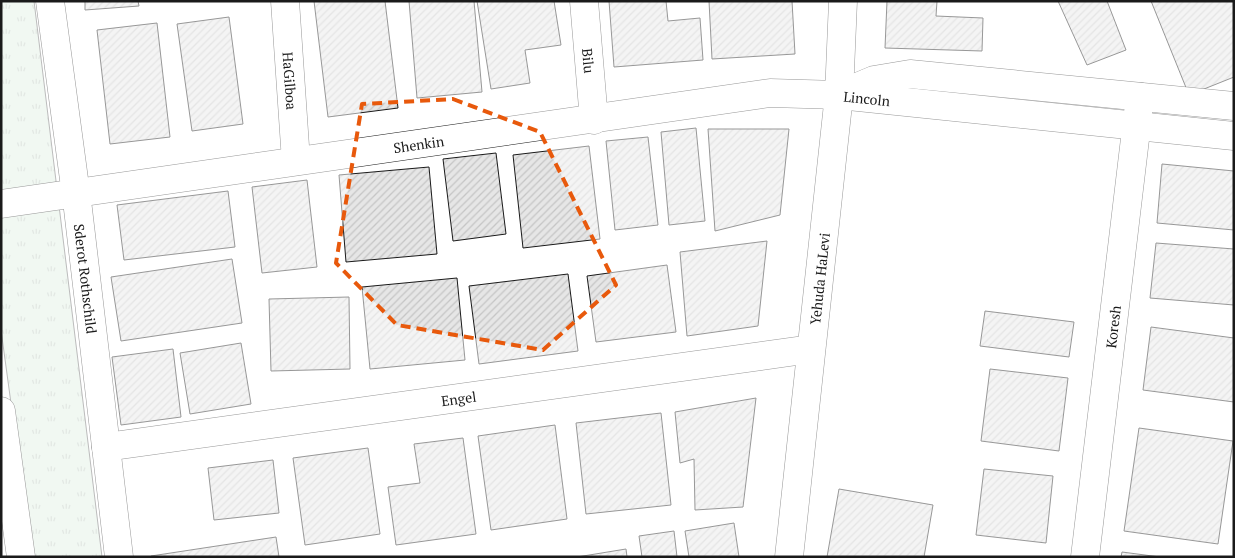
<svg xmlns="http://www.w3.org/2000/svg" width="1235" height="558" font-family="'PT Serif',serif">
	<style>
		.park { fill: url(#park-tufts); stroke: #6a6a6a }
		.building { fill: url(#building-hatch); stroke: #1a1a1a }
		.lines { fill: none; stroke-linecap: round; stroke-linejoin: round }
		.minor-casing { stroke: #1a1a1a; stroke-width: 29 }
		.minor { stroke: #fff; stroke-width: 28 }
		.marked { fill: none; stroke: #e8590c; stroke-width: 4; stroke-dasharray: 10 6; stroke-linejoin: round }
		.labels { text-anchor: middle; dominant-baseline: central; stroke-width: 4; stroke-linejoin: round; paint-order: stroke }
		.street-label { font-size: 14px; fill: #1a1a1a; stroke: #fff }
	</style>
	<defs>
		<pattern id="park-tufts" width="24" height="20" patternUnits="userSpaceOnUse" patternTransform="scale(1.25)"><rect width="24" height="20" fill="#e0efe3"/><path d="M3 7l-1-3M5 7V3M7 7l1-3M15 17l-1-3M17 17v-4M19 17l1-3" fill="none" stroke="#c0ccc2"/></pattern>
		<pattern id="building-hatch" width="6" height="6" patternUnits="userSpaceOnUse" patternTransform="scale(1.25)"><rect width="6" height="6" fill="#e6e6e6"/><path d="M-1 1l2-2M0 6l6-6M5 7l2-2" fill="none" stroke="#c5c5c5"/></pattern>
	</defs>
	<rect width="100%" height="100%" fill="#fff"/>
	<!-- park -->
	<polygon class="park" points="1,1 34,1 102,557 32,557 1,330"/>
	<!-- building -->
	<g class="building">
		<polygon points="85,1 138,1 139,6 85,10"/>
		<polygon points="314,1 385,1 398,108 328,117"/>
		<polygon points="409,1 474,1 482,92 417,98"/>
		<polygon points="477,1 554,1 561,45 525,50 530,83 491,89"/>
		<polygon points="609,1 666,1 668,21 700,18 703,60 614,67"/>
		<polygon points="709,1 792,1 795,54 712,59"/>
		<polygon points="887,1 937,1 936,16 983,18 982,51 885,48"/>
		<polygon points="1058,1 1107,1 1126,50 1087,65"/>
		<polygon points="1151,1 1234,1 1234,77 1189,95"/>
		<polygon points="229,17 243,124 192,131 177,24"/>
		<polygon points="157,23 170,137 110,144 97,30"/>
		<polygon points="696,128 705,221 669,225 661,132"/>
		<polygon points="708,129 789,129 780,215 715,231"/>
		<polygon points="648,137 658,225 615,230 606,141"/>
		<polygon points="589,146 600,239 523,248 513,155"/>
		<polygon points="496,153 506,234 453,241 443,159"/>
		<polygon points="1162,164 1234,171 1234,230 1157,223"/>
		<polygon points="429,167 437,254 346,262 339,175"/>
		<polygon points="307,180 317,267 262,273 252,187"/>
		<polygon points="228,191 235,247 124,260 117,205"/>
		<polygon points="767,241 758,326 687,336 680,252"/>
		<polygon points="1156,243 1234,249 1234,305 1150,298"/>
		<polygon points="232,259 242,323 121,341 111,277"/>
		<polygon points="667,265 676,332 596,342 587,276"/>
		<polygon points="568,274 578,351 479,364 469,286"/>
		<polygon points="457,278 465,360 370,369 362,287"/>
		<polygon points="349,297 350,369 271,371 269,299"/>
		<polygon points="985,311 1074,322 1069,357 980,346"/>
		<polygon points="1151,327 1234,338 1234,402 1143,390"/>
		<polygon points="241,343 251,404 190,414 180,353"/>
		<polygon points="173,349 181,417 121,425 112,357"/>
		<polygon points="990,369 1068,378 1059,451 981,441"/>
		<polygon points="756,398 743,507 695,510 694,459 680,463 675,412"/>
		<polygon points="661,413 671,505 586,514 576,423"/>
		<polygon points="555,425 567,519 491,530 478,436"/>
		<polygon points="1139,428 1233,441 1218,544 1124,531"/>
		<polygon points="463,438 476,534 396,545 388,487 420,483 414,444"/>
		<polygon points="368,448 380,534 305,545 293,458"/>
		<polygon points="273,460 279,513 214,520 208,468"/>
		<polygon points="984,469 1053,476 1046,543 976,535"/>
		<polygon points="839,489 933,505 924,557 827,557"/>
		<polygon points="734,523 739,557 689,557 685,531"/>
		<polygon points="674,531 677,557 642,557 639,536"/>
		<polygon points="276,537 279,557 151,557 151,556"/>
		<polygon points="626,549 627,557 577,557"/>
		<polygon points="1122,552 1160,557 1121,557"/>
	</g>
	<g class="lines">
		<defs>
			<g id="minor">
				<path id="s1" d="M50 1 78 209 119 557"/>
				<path id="s2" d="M285 1 296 161"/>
				<path id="s3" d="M584 1 594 120"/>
				<polyline points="843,93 874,80 910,74 1234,106"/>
				<path id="s4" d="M1 204 770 93 839 95 1234 136"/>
				<polyline points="1,411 21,557"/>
				<path id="s5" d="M106 447 811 349"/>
				<path id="s6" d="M789 557 839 95 843 1"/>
				<path id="s7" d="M1085 557 1140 97"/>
			</g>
		</defs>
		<!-- minor casing -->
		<use href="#minor" class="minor-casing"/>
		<!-- minor -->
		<use href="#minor" class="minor"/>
	</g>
	<!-- marked area -->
	<path d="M0 0H1235V558H0ZM453 99 540 132 616 285 543 350 397 325 336 263 362 104Z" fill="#fff" fill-opacity=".55" fill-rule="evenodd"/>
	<path class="marked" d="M453 99 540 132 616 285 543 350 397 325 336 263 362 104Z"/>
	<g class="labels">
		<!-- street labels -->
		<g class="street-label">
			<text stroke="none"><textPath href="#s3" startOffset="60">Bilu</textPath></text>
			<text stroke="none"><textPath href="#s2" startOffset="80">HaGilboa</textPath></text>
			<text stroke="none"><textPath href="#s4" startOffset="874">Lincoln</textPath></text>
			<text stroke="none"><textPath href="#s4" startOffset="422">Shenkin</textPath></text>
			<text stroke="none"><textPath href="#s1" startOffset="280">Sderot Rothschild</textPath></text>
			<text stroke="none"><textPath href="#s6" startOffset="280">Yehuda HaLevi</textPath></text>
			<text stroke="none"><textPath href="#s7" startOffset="232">Koresh</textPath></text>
			<text stroke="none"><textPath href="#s5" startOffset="356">Engel</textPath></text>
		</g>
	</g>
	<!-- border -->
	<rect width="1235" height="558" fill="none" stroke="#1a1a1a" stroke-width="5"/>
</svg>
